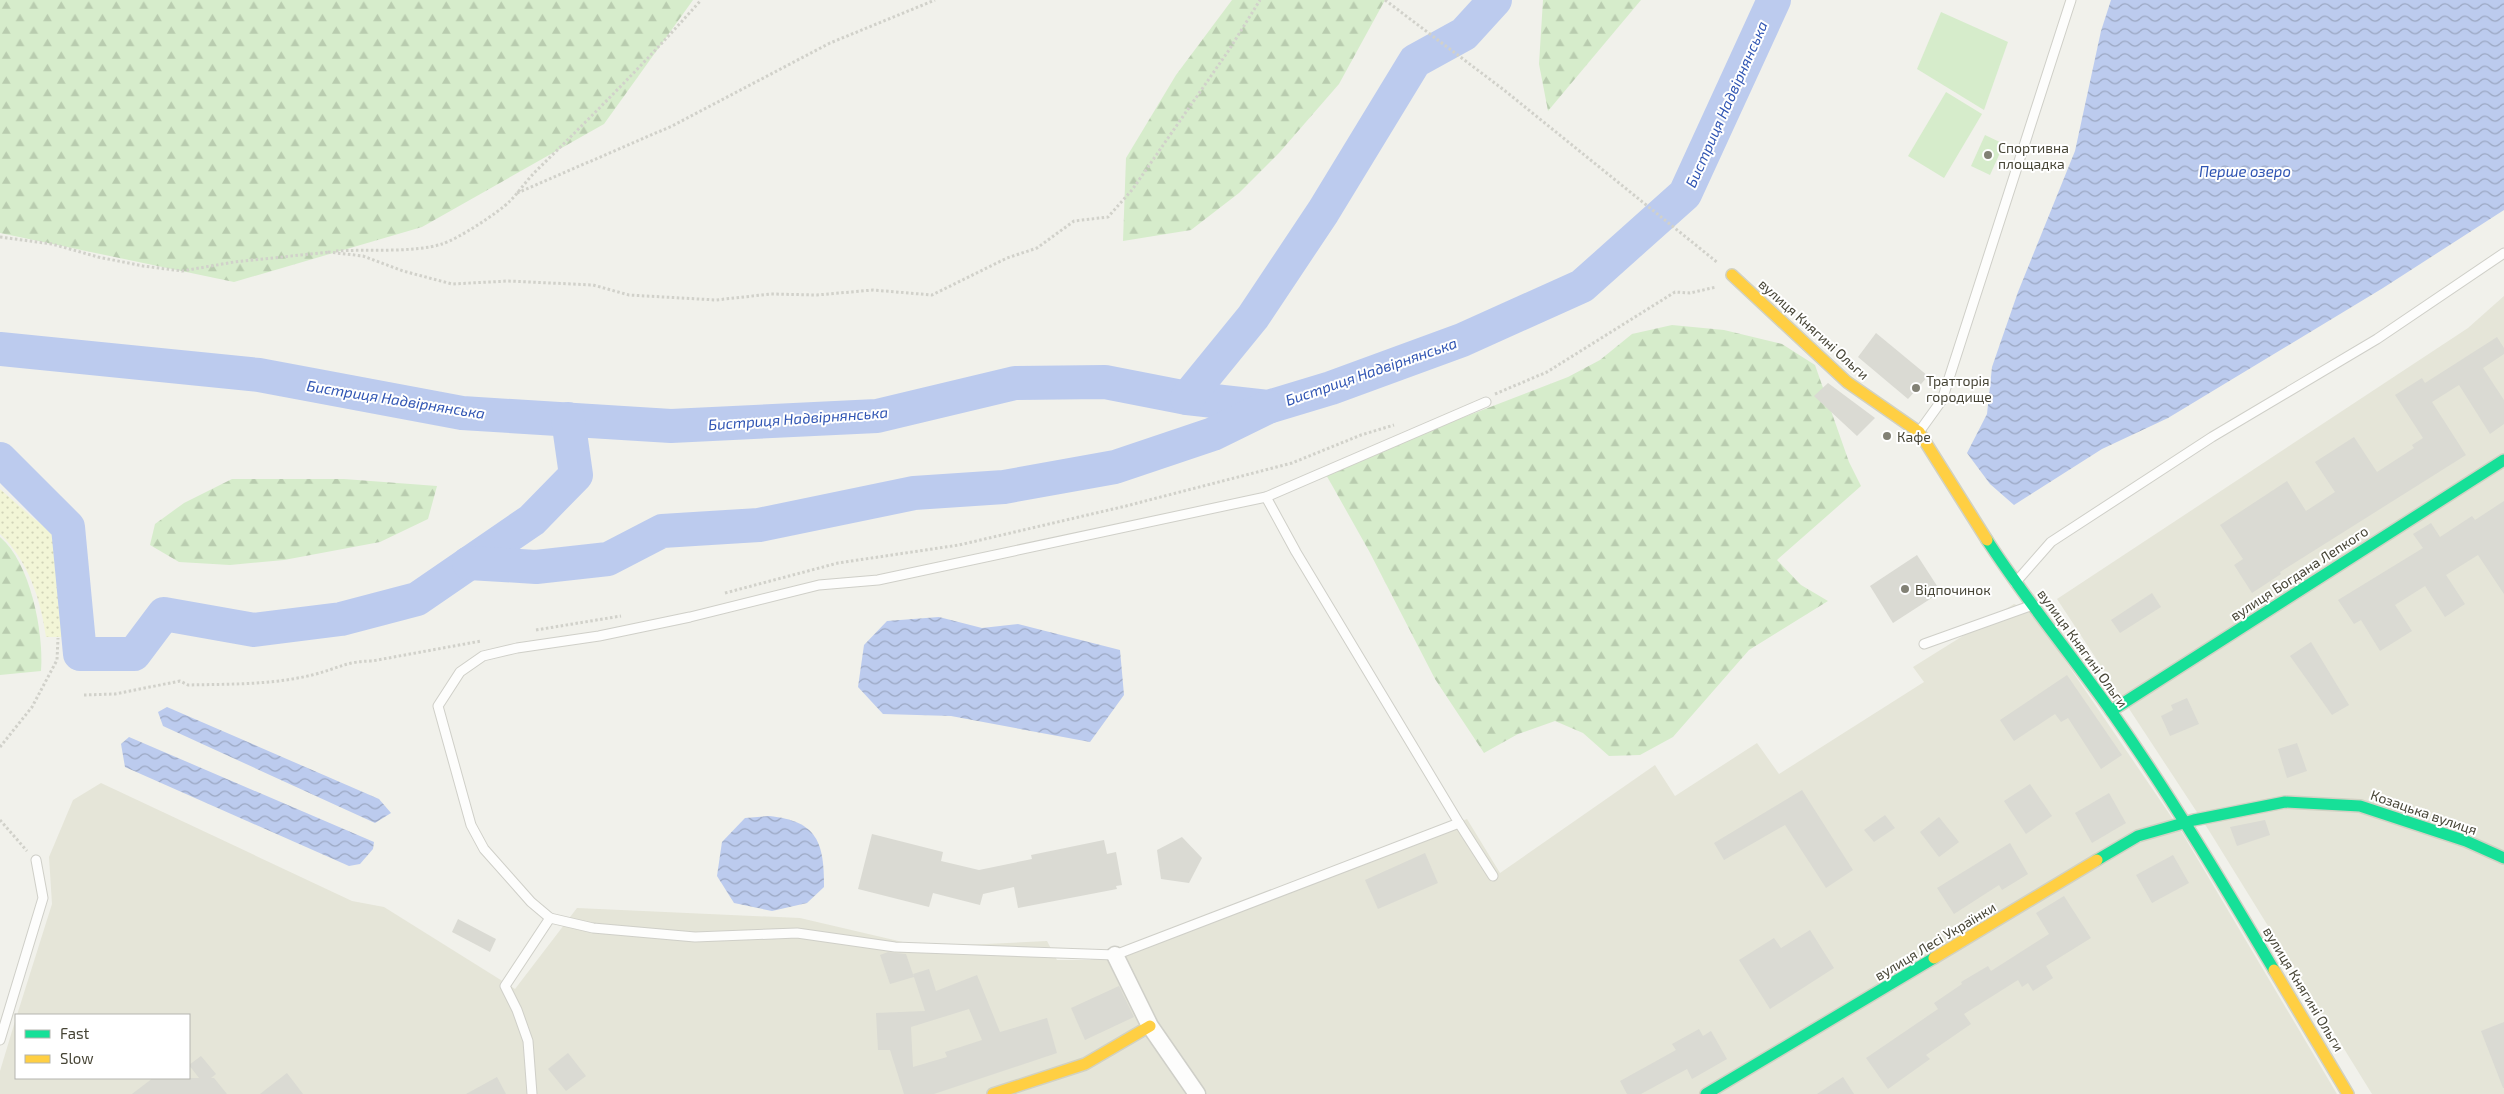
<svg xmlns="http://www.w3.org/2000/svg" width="2504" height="1094" font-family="'Exo 2',sans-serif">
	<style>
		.residential { fill: #e5e5d8 }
		.green { fill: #d6eccb }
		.forest { fill: url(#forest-firs) }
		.sand { fill: url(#sand-dots) }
		.water { fill: url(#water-waves) }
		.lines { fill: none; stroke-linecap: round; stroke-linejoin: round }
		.river { stroke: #bccbee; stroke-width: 34 }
		.building { fill: #dadad3; fill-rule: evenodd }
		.lane-casing { stroke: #cfcfc8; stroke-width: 11 }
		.street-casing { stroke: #cfcfc8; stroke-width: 19 }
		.fast-casing { stroke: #d1d1c3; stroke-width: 14 }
		.slow-casing { stroke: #d1d1c3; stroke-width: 14 }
		.path { stroke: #d1d1ca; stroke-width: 3; stroke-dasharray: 2.5 2.5; stroke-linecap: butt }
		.lane { stroke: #fdfdfc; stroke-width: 9 }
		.street { stroke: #fdfdfc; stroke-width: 16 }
		.fast { stroke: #16e098; stroke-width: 11 }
		.slow { stroke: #ffcf43; stroke-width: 11 }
		.poi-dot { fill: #828175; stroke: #fff; stroke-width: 2 }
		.labels { text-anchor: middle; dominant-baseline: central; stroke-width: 4; stroke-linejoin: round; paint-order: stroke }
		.poi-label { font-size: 14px; fill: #474536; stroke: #fff; text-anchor: start }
		.street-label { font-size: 14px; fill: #474536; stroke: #fff }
		.water-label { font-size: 15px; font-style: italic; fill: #3055b3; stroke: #fff }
	</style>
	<defs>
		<pattern id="forest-firs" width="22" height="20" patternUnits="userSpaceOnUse" patternTransform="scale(1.25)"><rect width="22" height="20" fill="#d6eccb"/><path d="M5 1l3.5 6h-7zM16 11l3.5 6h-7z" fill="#b9ccaf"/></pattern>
		<pattern id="sand-dots" width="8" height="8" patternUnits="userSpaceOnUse" patternTransform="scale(1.25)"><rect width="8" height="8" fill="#f2f5d6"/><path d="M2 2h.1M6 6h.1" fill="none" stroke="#d1d3b8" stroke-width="1.8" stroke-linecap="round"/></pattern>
		<pattern id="water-waves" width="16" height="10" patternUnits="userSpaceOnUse" patternTransform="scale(1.25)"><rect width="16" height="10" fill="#bccbee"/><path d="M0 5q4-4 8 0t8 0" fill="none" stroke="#9ba7c2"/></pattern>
	</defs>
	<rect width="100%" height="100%" fill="#f1f1eb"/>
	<!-- residential -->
	<g class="residential">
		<polygon points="2504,296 2504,1094 2372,1094 2208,829 2057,599 2468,328"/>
		<polygon points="2014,604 2032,612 2181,831 2337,1094 0,1094 0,1071 16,1018 16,1078 189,1078 189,1015 17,1015 52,904 49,857 73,800 101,783 352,901 384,907 515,989 577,908 800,918 924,947 1047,941 1057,960 1090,960 1138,948 1467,819 1500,873 1655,765 1675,796 1757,743 1779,774 1924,682 1913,667"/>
	</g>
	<!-- green -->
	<g class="green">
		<polygon points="1941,12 2008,42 1984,110 1917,69"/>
		<polygon points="1946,92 1982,114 1944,178 1908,156"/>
		<polygon points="1985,135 2004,144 1990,175 1971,166"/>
	</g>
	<!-- forest -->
	<g class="forest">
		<polygon points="0,0 693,0 604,124 422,227 234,282 0,233"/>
		<polygon points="1232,0 1385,0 1339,84 1279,153 1239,193 1191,230 1123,241 1126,158 1176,75"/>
		<polygon points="1543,0 1641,0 1548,111 1539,64"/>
		<polygon points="1672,325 1724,330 1782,344 1815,365 1849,462 1861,486 1777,560 1801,585 1828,601 1749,650 1673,737 1640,755 1609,756 1583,733 1555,721 1518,734 1484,753 1435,679 1369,551 1324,471 1568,377 1600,360 1632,334"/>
		<polygon points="232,479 344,479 437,486 428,519 380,542 284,560 230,565 179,562 150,545 155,524 184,503"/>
		<path d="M0 537C30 562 44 632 41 671L0 675Z"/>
	</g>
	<!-- sand -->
	<path class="sand" d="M0 489 33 518 63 539 67 546 72 590 73 637H46C41 600 28 560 0 534Z"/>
	<!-- water -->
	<g class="water">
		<polygon points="2111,0 2504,0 2504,210 2383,288 2168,418 2102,449 2014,505 1990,484 1967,453 1987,414 1992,367 2018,292 2075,151 2101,31"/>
		<polygon points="939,617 982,628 1018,624 1120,650 1124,695 1090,742 951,716 883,714 858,687 864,645 887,621"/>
		<polygon points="167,707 379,799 391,813 375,823 163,726 158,712"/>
		<polygon points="129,737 374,842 373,849 360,864 349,866 125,767 121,744"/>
		<path d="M769 816C818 821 824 843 824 887L807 903 772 911 734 903 717 876 722 842 745 818Z"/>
	</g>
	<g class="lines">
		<!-- river -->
		<g class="river">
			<polyline points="0,349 259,375 462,413 671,426 877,416 1015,383 1105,382 1187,398 1268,407 1331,388 1462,340 1582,286 1685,194 1774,0"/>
			<polyline points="1187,398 1253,317 1323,212 1415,61 1464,34 1495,0"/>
			<polyline points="0,459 68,527 80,654 134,654 164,614 254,630 341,619 417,599 532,520 576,475 568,419"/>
			<polyline points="469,563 536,567 608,559 662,531 759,525 914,493 1004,487 1115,467 1213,434 1268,407"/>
		</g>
	</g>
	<!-- building -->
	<g class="building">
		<polygon points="1876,333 1928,376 1908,399 1858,357"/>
		<polygon points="2497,337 2504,348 2504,354 2483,368 2504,400 2504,424 2490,434 2459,385 2432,402 2466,455 2280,572 2281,574 2252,593 2234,565 2243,559 2220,525 2287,481 2306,511 2335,492 2315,462 2354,437 2377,472 2414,448 2412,445 2423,438 2395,395 2422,378 2425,383"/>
		<polygon points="1828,383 1875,418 1857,436 1814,396"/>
		<polygon points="2504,501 2504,594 2478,555 2446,575 2465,604 2445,617 2425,586 2395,605 2412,631 2380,651 2361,620 2354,624 2338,600 2423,548 2413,534 2431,523 2440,537 2472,516 2475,520"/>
		<polygon points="1917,555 1941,592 1893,623 1870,586"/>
		<polygon points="2152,593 2161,607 2120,633 2111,620"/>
		<polygon points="2311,642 2349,705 2332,715 2290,656"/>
		<polygon points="2067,675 2122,755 2101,769 2068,718 2061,722 2055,714 2014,741 2000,720"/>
		<polygon points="2187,698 2199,724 2170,736 2161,716 2173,710 2171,705"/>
		<polygon points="2297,743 2307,771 2287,778 2278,749"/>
		<polygon points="2030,784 2052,816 2026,834 2004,801"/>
		<polygon points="1802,790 1853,870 1826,888 1785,825 1724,860 1714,843"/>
		<polygon points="2109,793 2126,823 2092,843 2075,813"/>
		<polygon points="1885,815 1895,828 1874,842 1864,830"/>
		<polygon points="1939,817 1959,842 1939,857 1920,832"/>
		<polygon points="2265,820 2270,835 2237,846 2230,827"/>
		<polygon points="872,834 943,852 941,861 979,870 1032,859 1031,855 1104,840 1107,854 1116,852 1122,885 1116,886 1117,889 1018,908 1014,887 983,894 980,905 933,893 929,907 858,889"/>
		<polygon points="1182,837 1202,858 1189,883 1161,879 1157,850"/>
		<polygon points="2010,843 2028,874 2002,890 1999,885 1954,914 1937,888"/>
		<polygon points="1425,853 1438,883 1378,909 1365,880"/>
		<polygon points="2173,855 2189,883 2152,903 2136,875"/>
		<polygon points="2064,896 2091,938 2046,966 2053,978 2033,991 2028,983 2022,987 2018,980 1964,1014 1971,1024 1926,1055 1930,1059 1888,1089 1866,1058 1938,1009 1934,1003 1962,984 1961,982 1988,966 1991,971 2049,934 2036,913"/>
		<polygon points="458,919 496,939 490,952 452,932"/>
		<polygon points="1810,930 1834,968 1770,1009 1739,960 1774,938 1781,948"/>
		<polygon points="888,952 906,954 914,977 890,984 880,955"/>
		<path d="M929 969 936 991 977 975 1000 1032 1047 1018 1057 1053 934 1094H904L890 1050H878L876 1013 925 1011 913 974ZM969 1009 982 1040 945 1052 947 1057 913 1067 911 1027Z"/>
		<polygon points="1119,986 1134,1017 1085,1040 1071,1008"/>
		<polygon points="2504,1022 2504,1088 2503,1088 2481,1031"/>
		<polygon points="1699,1029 1703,1036 1711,1031 1727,1059 1692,1079 1687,1069 1641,1094 1627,1094 1620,1081 1676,1050 1672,1044"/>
		<polygon points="568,1053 586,1076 566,1091 548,1069"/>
		<polygon points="201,1056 216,1074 211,1078 214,1078 227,1094 132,1094 153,1078 199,1078 189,1065"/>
		<polygon points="287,1073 303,1094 260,1094"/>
		<polygon points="497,1077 506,1094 466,1094"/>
		<polygon points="1843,1077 1854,1094 1817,1094"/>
	</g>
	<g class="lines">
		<defs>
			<g id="lane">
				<polyline points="1919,432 1942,400 2071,0"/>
				<polyline points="1266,497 1296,552 1459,823 1493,876"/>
				<polyline points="2015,583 2051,542 2212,437 2377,339 2504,253"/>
				<polyline points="1924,644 2030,606"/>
				<polyline points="550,918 593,928 695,937 797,933 895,947 1115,955 1459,823"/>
				<polyline points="0,1040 43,898 36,860"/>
				<polyline points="532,1094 528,1041 517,1010 505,986 550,918 531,902 484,849 471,825 438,706 460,672 483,656 517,648 599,636 690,617 819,585 878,580 1266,497 1486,402"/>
			</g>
			<polyline id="street" points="1115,955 1150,1026 1197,1094"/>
			<g id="fast">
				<path d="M1987 540C2025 599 2070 653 2111 711 2170 795 2222 882 2274 970"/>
				<polyline points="2111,711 2504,460"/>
				<polyline points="2097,860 2138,836 2194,820 2285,802 2360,806 2466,841 2504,858"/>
				<polyline points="1706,1094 1934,958"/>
			</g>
			<g id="slow">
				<polyline points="1732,275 1847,382 1919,432 1987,540"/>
				<polyline points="1934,958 2097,860"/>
				<polyline points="2274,970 2348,1094"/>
				<polyline points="993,1094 1085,1064 1150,1026"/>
			</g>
		</defs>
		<!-- lane casing -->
		<use href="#lane" class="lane-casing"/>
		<!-- street casing -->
		<use href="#street" class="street-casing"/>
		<!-- fast casing -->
		<use href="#fast" class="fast-casing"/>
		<!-- slow casing -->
		<use href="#slow" class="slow-casing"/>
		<!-- path -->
		<g class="path">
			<polyline points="1385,0 1504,90 1718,263"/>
			<polyline points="517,193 672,126 830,43 935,0"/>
			<polyline points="0,237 52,244 98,257 143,266 182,271 234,262 330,252"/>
			<path d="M336 251C368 249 413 253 442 244 458 239 498 213 510 201 519 192 526 181 535 172 592 116 648 60 701 0"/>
			<polyline points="328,252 363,256 403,271 452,284 508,281 593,285 629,295 716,300 771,294 817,295 873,290 932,295 1007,258 1037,248 1074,221 1108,217 1132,190 1229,50 1260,0"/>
			<polyline points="1495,394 1547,372 1675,292 1690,293 1716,287"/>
			<polyline points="725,593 838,563 959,545 1126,506 1292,463 1361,435 1394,425"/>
			<polyline points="536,630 621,616"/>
			<path d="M84 695 115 694 180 681 188 685C231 684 274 685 316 674 338 668 348 661 372 661L481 641"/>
			<polyline points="0,747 32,707 57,660 58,638"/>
			<polyline points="0,820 27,851"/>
		</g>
		<!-- lane -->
		<use href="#lane" class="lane"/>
		<!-- street -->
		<use href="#street" class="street"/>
		<!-- fast -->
		<use href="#fast" class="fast"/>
		<!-- slow -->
		<use href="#slow" class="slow"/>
	</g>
	<!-- markers -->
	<g class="poi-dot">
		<circle cx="1988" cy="155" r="5"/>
		<circle cx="1916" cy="388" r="5"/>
		<circle cx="1887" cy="436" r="5"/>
		<circle cx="1905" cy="589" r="5"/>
	</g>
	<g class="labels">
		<!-- poi labels -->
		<g class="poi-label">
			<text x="1998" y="147">Спортивна<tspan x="1998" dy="16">площадка</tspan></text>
			<text x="1926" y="380">Тратторія<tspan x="1926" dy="16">городище</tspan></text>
			<text x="1897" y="436">Кафе</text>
			<text x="1915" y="589">Відпочинок</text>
		</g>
		<!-- street labels -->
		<g class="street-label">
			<text transform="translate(1814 329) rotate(42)">вулиця Княгині Ольги</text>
			<text transform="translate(2299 573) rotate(-33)">вулиця Богдана Лепкого</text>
			<text transform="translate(2083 648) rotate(54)">вулиця Княгині Ольги</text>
			<text transform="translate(2424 812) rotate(19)">Козацька вулиця</text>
			<text transform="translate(1935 941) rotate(-31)">вулиця Лесі Українки</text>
			<text transform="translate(2304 989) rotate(59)">вулиця Княгині Ольги</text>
		</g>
		<!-- water labels -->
		<g class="water-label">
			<text transform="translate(1726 104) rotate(-66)">Бистриця Надвірнянська</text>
			<text x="2245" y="171">Перше озеро</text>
			<text transform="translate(1371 371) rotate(-19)">Бистриця Надвірнянська</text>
			<text transform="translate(396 399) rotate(9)">Бистриця Надвірнянська</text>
			<text transform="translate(798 418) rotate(-4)">Бистриця Надвірнянська</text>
		</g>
	</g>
	<!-- legend -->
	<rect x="15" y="1014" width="175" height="65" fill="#ffffff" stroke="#b5b5af"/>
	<rect x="25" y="1030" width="25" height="8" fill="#16e098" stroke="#b5b5af"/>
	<text x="60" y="1039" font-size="15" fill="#474536">Fast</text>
	<rect x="25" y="1055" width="25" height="8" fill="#ffcf43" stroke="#b5b5af"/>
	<text x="60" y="1064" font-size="15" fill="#474536">Slow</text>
</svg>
